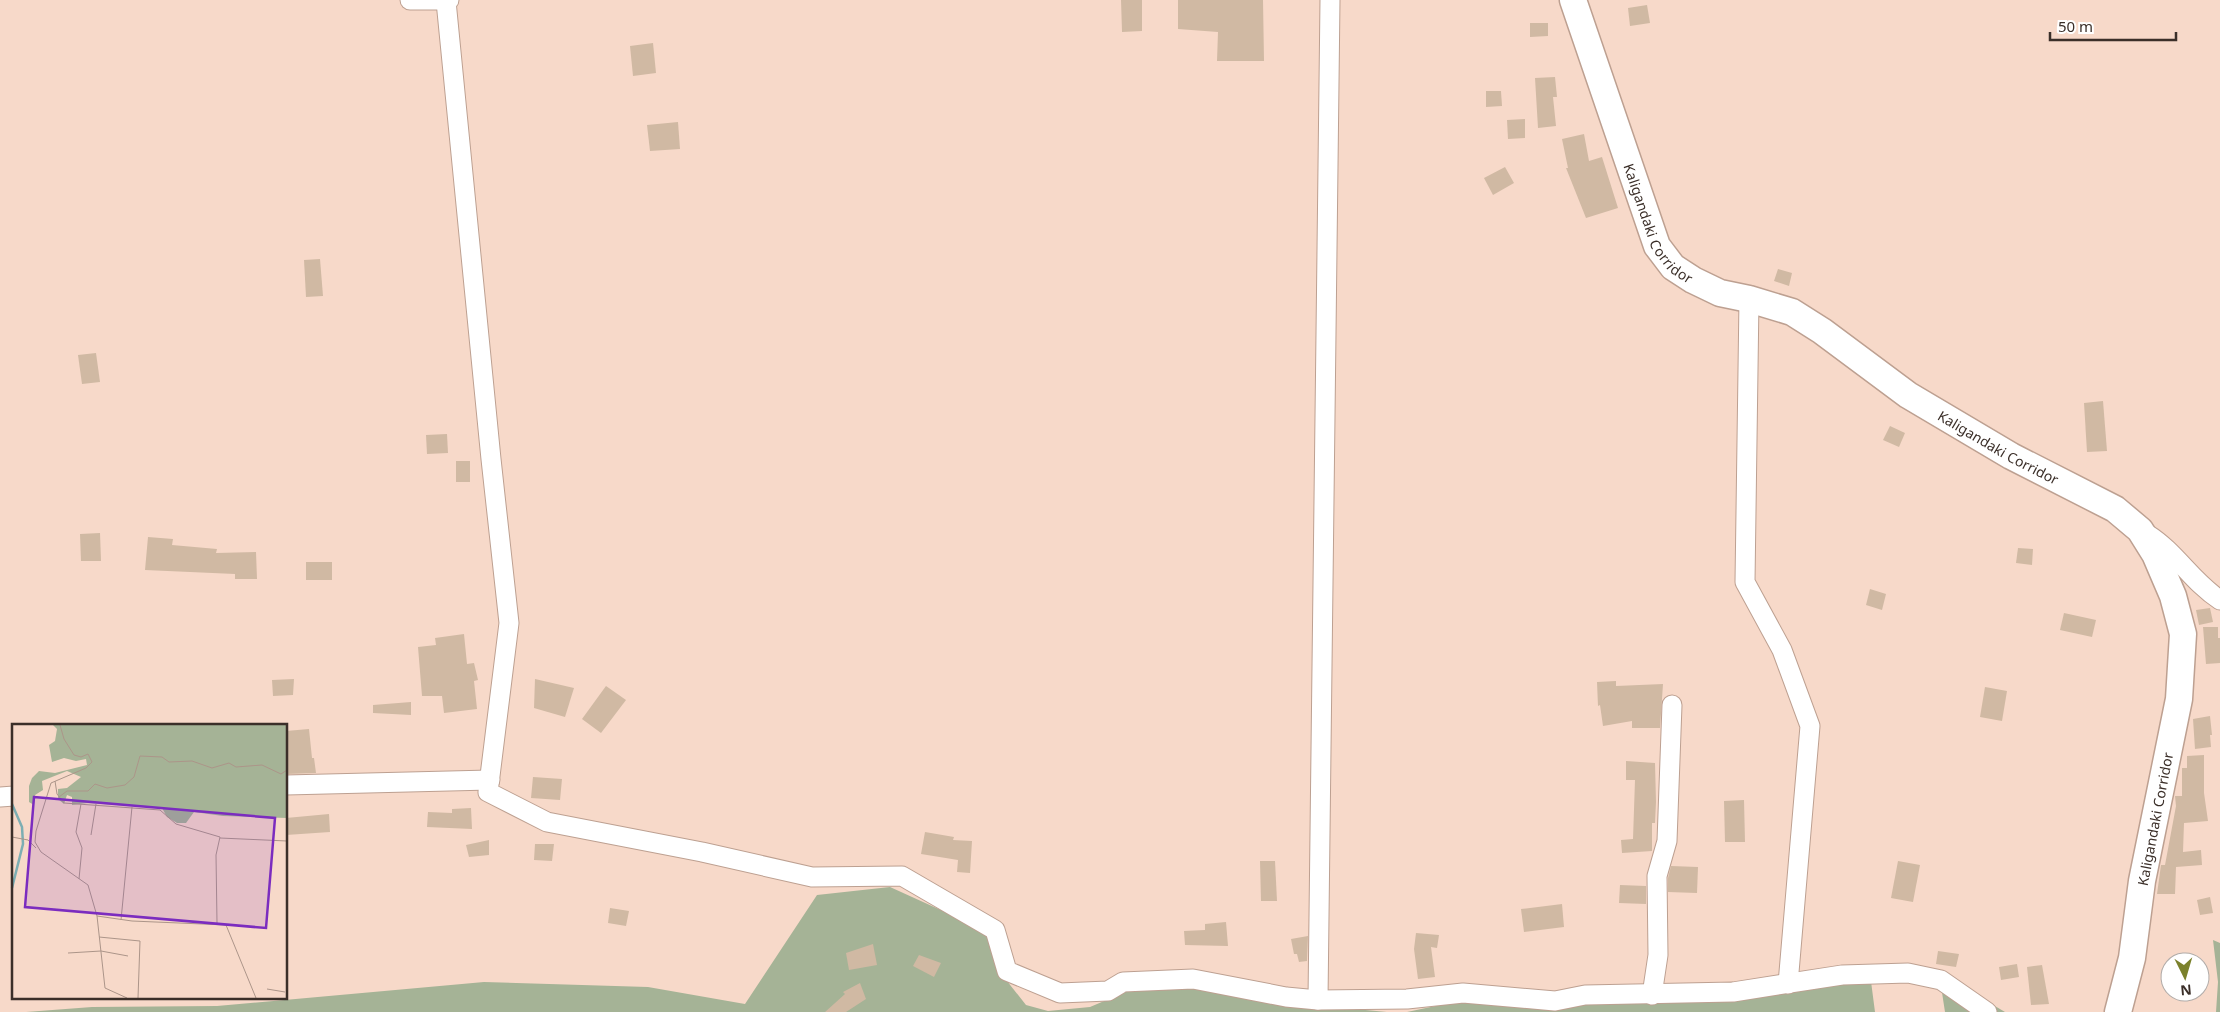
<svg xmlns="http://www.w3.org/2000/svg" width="2220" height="1012" font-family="'Noto Sans',sans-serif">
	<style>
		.green { fill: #a5b396 }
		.building { fill: #d0b9a3 }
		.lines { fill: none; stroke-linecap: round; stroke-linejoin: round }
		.minor-casing { stroke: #bda091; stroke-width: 21 }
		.secondary-casing { stroke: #bda091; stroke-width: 29 }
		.minor { stroke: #fff; stroke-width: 19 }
		.secondary { stroke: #fff; stroke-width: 26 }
		.labels { text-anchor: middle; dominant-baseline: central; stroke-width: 4; stroke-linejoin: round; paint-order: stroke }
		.street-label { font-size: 14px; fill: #3b2f29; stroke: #fff }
		.inset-river { fill: none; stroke: #7caeb3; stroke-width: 2.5 }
		.inset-road { fill: none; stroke: #ac9589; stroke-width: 1 }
		.view { fill: #7b2cbf; fill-opacity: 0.15; stroke: #7b2cbf; stroke-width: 2.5 }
		.inset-edge { fill: none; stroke: #3b2f29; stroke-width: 2.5 }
	</style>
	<rect width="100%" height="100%" fill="#f7d9c9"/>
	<!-- green -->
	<g class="green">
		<polygon points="890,887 987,931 1007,981 1026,1005 1048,1011 1090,1007 1135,988 1193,987 1279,1002 1387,1012 26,1012 92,1007 217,1006 484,982 648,987 745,1004 817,895"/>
		<polygon points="2213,940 2220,943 2220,1012 2216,1012 2218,982"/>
		<polygon points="1869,966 1875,1012 1407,1012 1464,1000 1553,1006"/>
		<polygon points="1939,973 2005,1012 1945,1012"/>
	</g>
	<!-- building -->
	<g class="building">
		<polygon points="1121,0 1142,0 1142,31 1122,32"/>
		<polygon points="1178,0 1263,0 1264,61 1217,61 1218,32 1178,29"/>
		<polygon points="1647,5 1650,23 1630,26 1628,8"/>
		<polygon points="1530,23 1548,23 1548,36 1530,37"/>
		<polygon points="653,43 656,73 633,76 630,46"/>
		<polygon points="1555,77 1557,97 1553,97 1556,126 1538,128 1535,78"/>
		<polygon points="1486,91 1501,91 1502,106 1486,107"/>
		<polygon points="1525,119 1525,138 1508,139 1507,120"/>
		<polygon points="678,122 680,149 650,151 647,125"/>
		<polygon points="1584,134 1589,161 1602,157 1618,208 1586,218 1566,168 1568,168 1562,139"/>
		<polygon points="1505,167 1514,183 1493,195 1484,178"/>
		<polygon points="320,259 323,296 306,297 304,260"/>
		<polygon points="1778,269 1792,273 1789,286 1774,281"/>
		<polygon points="96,353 100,382 82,384 78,355"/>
		<polygon points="2103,401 2107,451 2087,452 2084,403"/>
		<polygon points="1890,426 1905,433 1899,447 1883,440"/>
		<polygon points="447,434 448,453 427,454 426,435"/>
		<rect x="456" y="461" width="14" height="21"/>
		<polygon points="100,533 101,561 81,561 80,534"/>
		<polygon points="148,537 173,539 172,545 217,549 216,553 256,552 257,579 235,579 235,574 145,570"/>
		<polygon points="2018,548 2033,549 2032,565 2016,563"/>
		<rect x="306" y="562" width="26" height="18"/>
		<polygon points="1870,589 1886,594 1882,610 1866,605"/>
		<polygon points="2210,608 2213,622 2199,625 2196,610"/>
		<polygon points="2064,613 2096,620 2092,637 2060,630"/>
		<polygon points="2203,627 2218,627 2218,638 2220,638 2220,663 2206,664"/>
		<polygon points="464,634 467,664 474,663 478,680 474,681 477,709 444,713 442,696 422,696 418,647 436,645 435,638"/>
		<polygon points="294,679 293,695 273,696 272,680"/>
		<polygon points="535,679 574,688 565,717 534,708"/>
		<polygon points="1616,681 1616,686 1663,684 1660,728 1632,728 1632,721 1603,726 1600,705 1598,706 1597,682"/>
		<polygon points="606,686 626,700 601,733 582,719"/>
		<polygon points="1985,687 2007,691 2002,721 1980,717"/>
		<polygon points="411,702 411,715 373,713 373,705"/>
		<polygon points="2210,716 2212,735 2210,735 2211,747 2195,749 2193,719"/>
		<polygon points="309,729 312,758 314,758 316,773 286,774 286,731"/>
		<polygon points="2204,755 2204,793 2208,821 2184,823 2183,852 2201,850 2202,865 2176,867 2175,894 2157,894 2161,865 2165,865 2176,806 2175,796 2182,796 2182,768 2187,768 2187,756"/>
		<polygon points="1626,761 1655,763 1656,802 1655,823 1652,823 1652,851 1622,853 1621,840 1633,839 1635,780 1626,780"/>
		<polygon points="533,777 562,779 560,800 531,798"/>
		<polygon points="1744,800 1745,842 1725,842 1724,801"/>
		<polygon points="471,808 472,829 427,827 428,812 452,813 452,809"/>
		<polygon points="329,814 330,832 286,835 286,818"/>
		<polygon points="925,832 954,837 953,840 972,841 970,873 957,872 958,860 921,854"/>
		<polygon points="489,840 489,855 469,857 466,845"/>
		<polygon points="535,844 554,844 552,861 534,860"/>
		<polygon points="1260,861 1275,861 1277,901 1261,901"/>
		<polygon points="1898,861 1920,865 1913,902 1891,898"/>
		<polygon points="1671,866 1698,867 1697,893 1668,892 1668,878"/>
		<polygon points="1620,885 1646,886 1646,904 1619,903"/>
		<polygon points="2210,897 2213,913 2200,915 2197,900"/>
		<polygon points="1562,904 1564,927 1524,932 1521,909"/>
		<polygon points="610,908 629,911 626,926 608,923"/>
		<polygon points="1226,922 1228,946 1185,945 1184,931 1205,930 1205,924"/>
		<polygon points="1416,933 1439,935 1437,948 1431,947 1435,977 1418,979 1414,949"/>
		<polygon points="1308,936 1307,961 1299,962 1297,954 1294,954 1291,939"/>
		<polygon points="873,944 877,965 849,970 846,953"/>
		<polygon points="1938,951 1959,954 1956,967 1936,964"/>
		<polygon points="919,955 941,963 934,977 913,966"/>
		<polygon points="2017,964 2019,977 2001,980 1999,967"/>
		<polygon points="2042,965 2049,1004 2031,1005 2027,967"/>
		<polygon points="860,983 866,999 846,1012 825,1012 845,994 843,992"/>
	</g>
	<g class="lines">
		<defs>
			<g id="minor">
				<polyline points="410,0 449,0"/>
				<polyline points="446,1 491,459 509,623 488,792 547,822 702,852 812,877 902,876 995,930 1007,971 1060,993 1108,991 1123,982 1193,979 1286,997 1318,1000 1407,999 1463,993 1555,1001 1585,995 1733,992 1842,975 1908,973 1941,980 1987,1012"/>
				<polyline points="1749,299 1745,582 1782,650 1810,726 1788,984"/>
				<path d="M2147 534C2176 552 2192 582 2220 600"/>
				<polyline points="286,785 490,780"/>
				<polyline points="0,797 14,796"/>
				<polyline points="1652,995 1658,955 1657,876 1667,841 1672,705"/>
				<polyline points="1318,1000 1330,0"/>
			</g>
			<g id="secondary">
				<path id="s1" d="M1573 0 1657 246 1673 267 1693 280 1720 293 1749 299 1792 312 1822 331 1908 395 2011 456 2115 509 2140 530 2155 554 2173 596 2183 634 2179 699 2142 881 2132 958 2118 1012"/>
			</g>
		</defs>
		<!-- minor casing -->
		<use href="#minor" class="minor-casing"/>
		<!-- secondary casing -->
		<use href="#secondary" class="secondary-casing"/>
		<!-- minor -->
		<use href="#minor" class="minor"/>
		<!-- secondary -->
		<use href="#secondary" class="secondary"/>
	</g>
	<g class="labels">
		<!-- street labels -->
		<g class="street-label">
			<text stroke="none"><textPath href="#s1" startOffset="241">Kaligandaki Corridor</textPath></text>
			<text stroke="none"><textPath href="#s1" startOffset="662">Kaligandaki Corridor</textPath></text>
			<text transform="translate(2155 819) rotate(-79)">Kaligandaki Corridor</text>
		</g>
	</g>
	<!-- overview -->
	<g transform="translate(12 724)">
		<rect width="275" height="275" fill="#f7d9c9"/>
		<path d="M41 1H275V94L211 92 182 88 174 99H165L155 93 150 84 75 79 60 81V73L55 71 52 80 46 75V65L55 64 69 53 55 47 30 57 31 66 23 71 22 81 17 78V62L20 54 27 47 43 49 75 41 74 35 64 37 52 34 40 38 37 21 43 17 45 5Z" fill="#a5b396"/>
		<path class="inset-river" d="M0 80 10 103 11 120 0 164"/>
		<path class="inset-road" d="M48 1 52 15 62 31 69 33 76 30 80 38 74 44 39 59 24 107 23 118 29 128 76 161 85 192 93 264 115 274M43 57 45 70 52 79 148 86 164 100 208 113 204 131 205 199M47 73 55 67H76L83 60 95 64 113 61 122 53 128 32 150 33 157 38 180 37 200 44 217 39 224 43 250 41 269 50 275 46M79 111 84 80M0 113 16 116 24 124M208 114 275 117M67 155 70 124 64 108 69 80M85 192 120 197 214 201 244 274M109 196 120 83M87 213 128 217 126 274M56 229 89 227 116 232M255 265 273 268"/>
		<path class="view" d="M22 73 263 94 254 204 13 183Z"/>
		<rect width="275" height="275" class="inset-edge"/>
	</g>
	<!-- north arrow -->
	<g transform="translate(2185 977) rotate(175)"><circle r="24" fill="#ffffff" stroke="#b1aca9"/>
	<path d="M0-4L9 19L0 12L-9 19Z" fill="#7b812c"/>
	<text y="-8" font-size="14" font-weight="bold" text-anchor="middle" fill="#3b2f29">N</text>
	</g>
	<!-- scale -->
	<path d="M2050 32v8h126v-8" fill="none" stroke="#3b2f29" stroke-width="2.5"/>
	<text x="2058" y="32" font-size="15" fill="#3b2f29" stroke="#ffffff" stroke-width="4" paint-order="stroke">50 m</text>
</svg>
